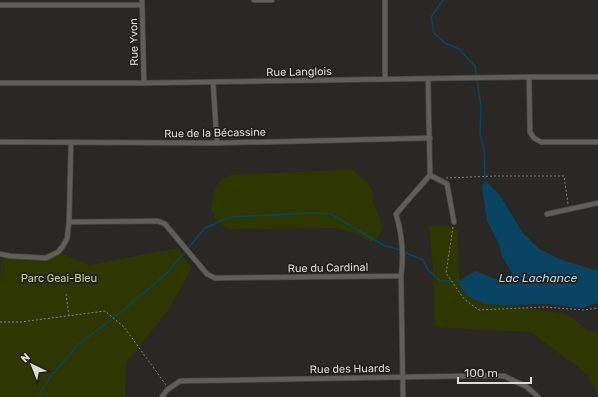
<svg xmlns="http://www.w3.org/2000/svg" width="598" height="397" font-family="Rubik,sans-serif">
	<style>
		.green { fill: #2f3700 }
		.water { fill: #094562 }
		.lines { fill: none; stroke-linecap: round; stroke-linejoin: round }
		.stream { stroke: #094562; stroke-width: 1.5 }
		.minor-casing { stroke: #474642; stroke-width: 6 }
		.path { stroke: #83817e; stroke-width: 1; stroke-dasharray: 2 2; stroke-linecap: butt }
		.minor { stroke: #605e59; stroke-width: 4.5 }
		.labels { text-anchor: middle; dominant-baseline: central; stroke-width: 3.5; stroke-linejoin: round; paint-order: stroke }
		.street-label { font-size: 11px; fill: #dcdbd8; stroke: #201f1a }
		.park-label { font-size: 11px; fill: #c6d786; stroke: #201f1a }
		.water-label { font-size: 12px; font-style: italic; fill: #a9d7f5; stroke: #201f1a }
	</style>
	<rect width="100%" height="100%" fill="#2a2824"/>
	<!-- green -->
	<g class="green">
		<polygon points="340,170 353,170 366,181 372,190 373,202 383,227 377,239 371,242 355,233 335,228 230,229 217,222 211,208 214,191 220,181 231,175"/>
		<polygon points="429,226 453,226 458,232 459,281 484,304 507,305 566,314 589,331 598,331 598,396 588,375 531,332 434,327 433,269"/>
		<polygon points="178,248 192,268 168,310 126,363 125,397 0,397 0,279 2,254 46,258 58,252 89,265"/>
	</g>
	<!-- water -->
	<polygon class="water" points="485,180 499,194 522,232 539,249 562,260 598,271 598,302 582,308 549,304 507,305 484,304 471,298 462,290 459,281 475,271 501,281 509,279 512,273 502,256 499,244 487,221 482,186"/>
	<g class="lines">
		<!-- stream -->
		<g class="stream">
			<polyline points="443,0 431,17 434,33 445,43 459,49 475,66 481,107 480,135 484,149 485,180"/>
			<polyline points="404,252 423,260 428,270 440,281 459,281"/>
			<polyline points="38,397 50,377 79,344 126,308 167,273 205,228 230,217 312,213 331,214 383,245 400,250"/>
		</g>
		<defs>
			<g id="minor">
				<polyline points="142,0 144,83"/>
				<polyline points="254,0 272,0"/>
				<polyline points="385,0 385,79"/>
				<polyline points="0,5 142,5"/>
				<polyline points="529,77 530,132 534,138 541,142 598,142"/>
				<polyline points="213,82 217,143"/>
				<polyline points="0,83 144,83 529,77 598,77"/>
				<polyline points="0,142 217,143 430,138"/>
				<polyline points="430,175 447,184 454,222"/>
				<polyline points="547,214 598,203"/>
				<path d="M69 222 158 221 165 224 207 274 215 278 401 276C404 255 402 234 396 214L430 175 428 79"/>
				<polyline points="0,254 10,256 46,258 58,252 63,246 67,239 69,222 71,143"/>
				<polyline points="401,276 403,397"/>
				<polyline points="162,397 167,390 180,381 463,376 504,376 527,387 538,397"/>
			</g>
		</defs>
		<!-- minor casing -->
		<use href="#minor" class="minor-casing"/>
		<!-- path -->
		<g class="path">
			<polyline points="446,178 496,176 564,176 568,204"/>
			<polyline points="453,227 446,273 464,299 479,310 544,307 584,310 598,308"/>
			<polyline points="66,294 69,316"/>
			<polyline points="0,322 21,322 105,311 124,327 166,385"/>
		</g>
		<!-- minor -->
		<use href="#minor" class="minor"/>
	</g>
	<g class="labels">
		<!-- street labels -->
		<g class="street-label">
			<text transform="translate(134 42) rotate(-91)">Rue Yvon</text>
			<text transform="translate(299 72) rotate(-1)">Rue Langlois</text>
			<text transform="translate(215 133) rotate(-1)">Rue de la Bécassine</text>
			<text transform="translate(328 268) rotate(-1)">Rue du Cardinal</text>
			<text transform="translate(350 369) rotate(-1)">Rue des Huards</text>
		</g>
		<!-- park labels -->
		<g class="park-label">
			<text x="59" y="278">Parc Geai-Bleu</text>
		</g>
		<!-- water labels -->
		<g class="water-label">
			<text x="538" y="278">Lac Lachance</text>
		</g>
	</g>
	<!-- north arrow -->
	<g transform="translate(32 365) rotate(317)" stroke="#201f1a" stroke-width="3" paint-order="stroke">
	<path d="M0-3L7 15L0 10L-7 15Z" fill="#dcdbd8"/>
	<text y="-6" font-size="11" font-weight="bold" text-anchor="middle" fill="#dcdbd8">N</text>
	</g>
	<!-- scale -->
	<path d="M458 377v6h73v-6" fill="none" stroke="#dcdbd8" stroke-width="2"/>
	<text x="464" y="377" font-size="12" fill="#dcdbd8" stroke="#201f1a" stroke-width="3" paint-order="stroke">100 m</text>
</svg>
